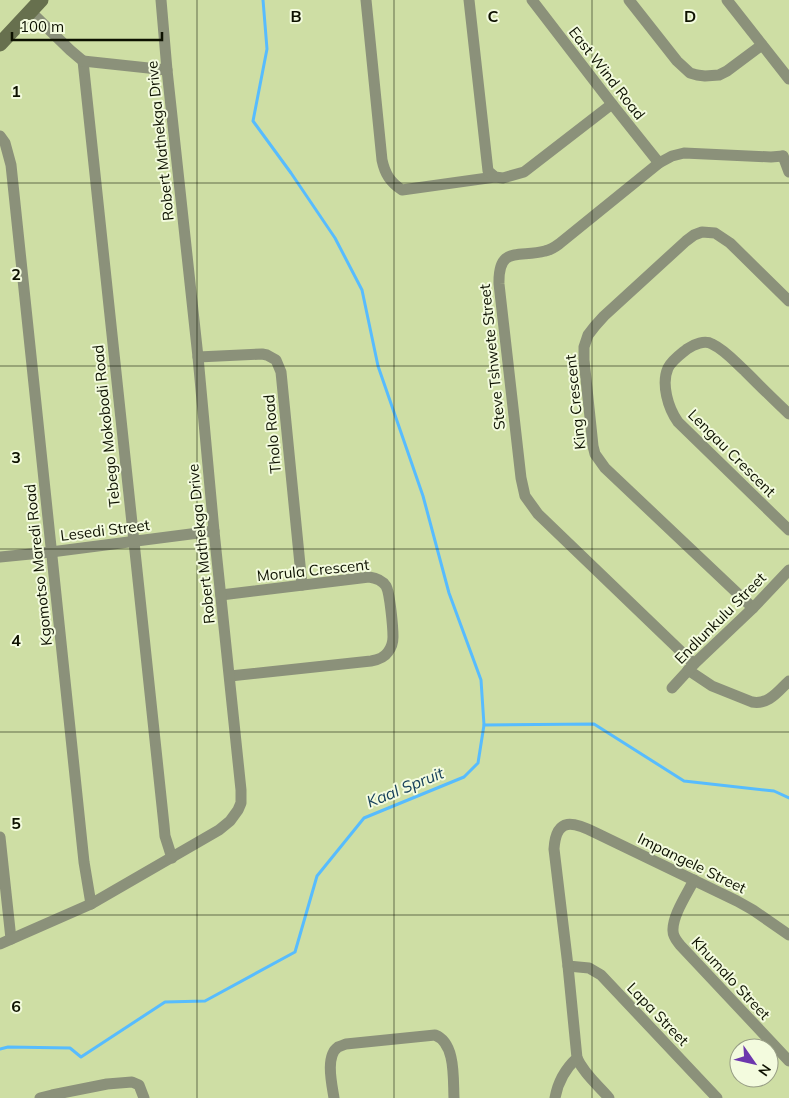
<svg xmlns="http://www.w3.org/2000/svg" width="789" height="1098" font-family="Mulish,sans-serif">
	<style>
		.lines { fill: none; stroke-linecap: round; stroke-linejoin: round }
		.stream { stroke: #57bcfe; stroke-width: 3 }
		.street { stroke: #8b917a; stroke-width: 11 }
		.secondary { stroke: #67704e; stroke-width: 15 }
		.grid { fill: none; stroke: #0d1100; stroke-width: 1; stroke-opacity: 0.55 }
		.labels { text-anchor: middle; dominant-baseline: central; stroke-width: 4; stroke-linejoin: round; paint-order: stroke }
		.street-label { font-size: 15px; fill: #0d1100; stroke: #f3fbde }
		.water-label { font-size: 16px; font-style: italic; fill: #16405b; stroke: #f3fbde }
		.grid-label { font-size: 16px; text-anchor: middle; font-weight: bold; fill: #0d1100; stroke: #f3fbde; stroke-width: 4; stroke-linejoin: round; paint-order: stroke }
	</style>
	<rect width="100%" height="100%" fill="#cedea4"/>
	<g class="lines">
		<!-- stream -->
		<g class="stream">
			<polyline points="263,0 267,49 253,121 291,173 335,238 362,290 378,366 423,496 449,593 481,680 484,725"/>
			<polyline points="0,1049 8,1047 70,1048 81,1057 165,1002 205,1001 295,952 317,876 364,818 464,777 478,763 484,725 594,724 684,781 774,791 789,798"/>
		</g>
		<!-- street -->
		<g class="street">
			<path d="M366 0 382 160C385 174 390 182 402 190L495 177"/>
			<polyline points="469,0 488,171 495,177 503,178 524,172 612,104"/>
			<polyline points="532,0 612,104 659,163"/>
			<polyline points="629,0 677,61 690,73 697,75 705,76 719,75 727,71 762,45"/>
			<polyline points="727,0 789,79"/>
			<polyline points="30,11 70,50 83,61 164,825 165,836 172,858"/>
			<polyline points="83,61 167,70"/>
			<polyline points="0,136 5,143 11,165 84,862 91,904"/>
			<polyline points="783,156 789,172"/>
			<polyline points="198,357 262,354 267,355 276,360 281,372 302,585"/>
			<path d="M789 414C774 400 759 385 745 371 735 362 725 350 712 344 705 340 694 344 687 349 681 354 672 360 668 368 661 384 668 408 678 422L789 530"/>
			<polyline points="0,557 51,552 214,531"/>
			<path d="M221 595 369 577C376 578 382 580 386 586 390 593 393 628 393 637 393 643 391 648 388 652 384 658 377 660 371 661L230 676"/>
			<polyline points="753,608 605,468 595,454 593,446 584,360 584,347 588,335 595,326 604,316 686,241 694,235 702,232 715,233 730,243 789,301"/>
			<path d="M694 664 538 514 525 496 521 478 499 284C498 245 519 258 545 251 550 250 555 247 559 244L659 163 672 156 684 153 771 157 783 156"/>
			<path d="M688 670 712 686 752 702C769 705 778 691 789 681"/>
			<polyline points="672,688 694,664 753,608 789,570"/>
			<polyline points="0,837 11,939"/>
			<path d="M694 880C687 894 672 916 673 931 673 937 677 941 680 945L789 1061"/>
			<polyline points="0,944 91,904 219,830 230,821 238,810 241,803 241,790 214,531 198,357 167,70 161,0"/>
			<polyline points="568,966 589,968 601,975 717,1098"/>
			<path d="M577 1058C584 1074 598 1085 609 1098"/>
			<polyline points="40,1098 52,1095 107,1084 132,1082 139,1085 144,1098"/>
			<path d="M334 1098C332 1085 325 1056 338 1047 341 1046 343 1045 346 1044L435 1035C456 1043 453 1079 454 1098"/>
			<path d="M555 1098C558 1081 565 1069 577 1058L568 966 554 849C556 816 574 822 596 833L737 901 753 910 789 935"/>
		</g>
		<!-- secondary -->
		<polyline class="secondary" points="0,44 41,0"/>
	</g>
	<!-- grid -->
	<path class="grid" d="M197 0V1098M394 0V1098M592 0V1098M0 183H789M0 366H789M0 549H789M0 732H789M0 915H789"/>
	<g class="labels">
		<!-- street labels -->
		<g class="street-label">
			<text transform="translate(607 73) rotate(52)">East Wind Road</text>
			<text transform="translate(160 141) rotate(-96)">Robert Mathekga Drive</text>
			<text transform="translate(492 357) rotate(-96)">Steve Tshwete Street</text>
			<text transform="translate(575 402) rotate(-96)">King Crescent</text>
			<text transform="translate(106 426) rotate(-96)">Tebego Mokobodi Road</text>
			<text transform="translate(272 434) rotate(-95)">Tholo Road</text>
			<text transform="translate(732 453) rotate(45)">Lengau Crescent</text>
			<text transform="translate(105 530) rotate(-7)">Lesedi Street</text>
			<text transform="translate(201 544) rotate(-96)">Robert Mathekga Drive</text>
			<text transform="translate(38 565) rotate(-96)">Kgomotso Maredi Road</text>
			<text transform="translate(313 570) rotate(-6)">Morula Crescent</text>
			<text transform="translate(720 618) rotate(-45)">Endlunkulu Street</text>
			<text transform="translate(692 863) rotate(26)">Impangele Street</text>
			<text transform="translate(731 978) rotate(47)">Khumalo Street</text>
			<text transform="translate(658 1014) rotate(46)">Lapa Street</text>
		</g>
		<!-- water labels -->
		<g class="water-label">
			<text transform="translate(405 787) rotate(-22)">Kaal Spruit</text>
		</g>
	</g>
	<g class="grid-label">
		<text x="296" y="22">B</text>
		<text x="493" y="22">C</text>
		<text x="690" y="22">D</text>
		<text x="16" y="97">1</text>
		<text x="16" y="280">2</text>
		<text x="16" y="463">3</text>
		<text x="16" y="646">4</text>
		<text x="16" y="829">5</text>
		<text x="16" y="1012">6</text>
	</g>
	<!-- north arrow -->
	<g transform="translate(754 1063) rotate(124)"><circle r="24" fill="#f3fbde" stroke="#979d85"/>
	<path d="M0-4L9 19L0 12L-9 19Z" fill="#6c37ad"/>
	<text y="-8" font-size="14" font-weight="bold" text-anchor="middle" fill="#0d1100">N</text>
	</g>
	<!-- scale -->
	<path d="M12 32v8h150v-8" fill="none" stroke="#0d1100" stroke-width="2.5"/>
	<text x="20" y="32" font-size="15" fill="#0d1100" stroke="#f3fbde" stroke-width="4" paint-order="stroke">100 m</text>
</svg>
